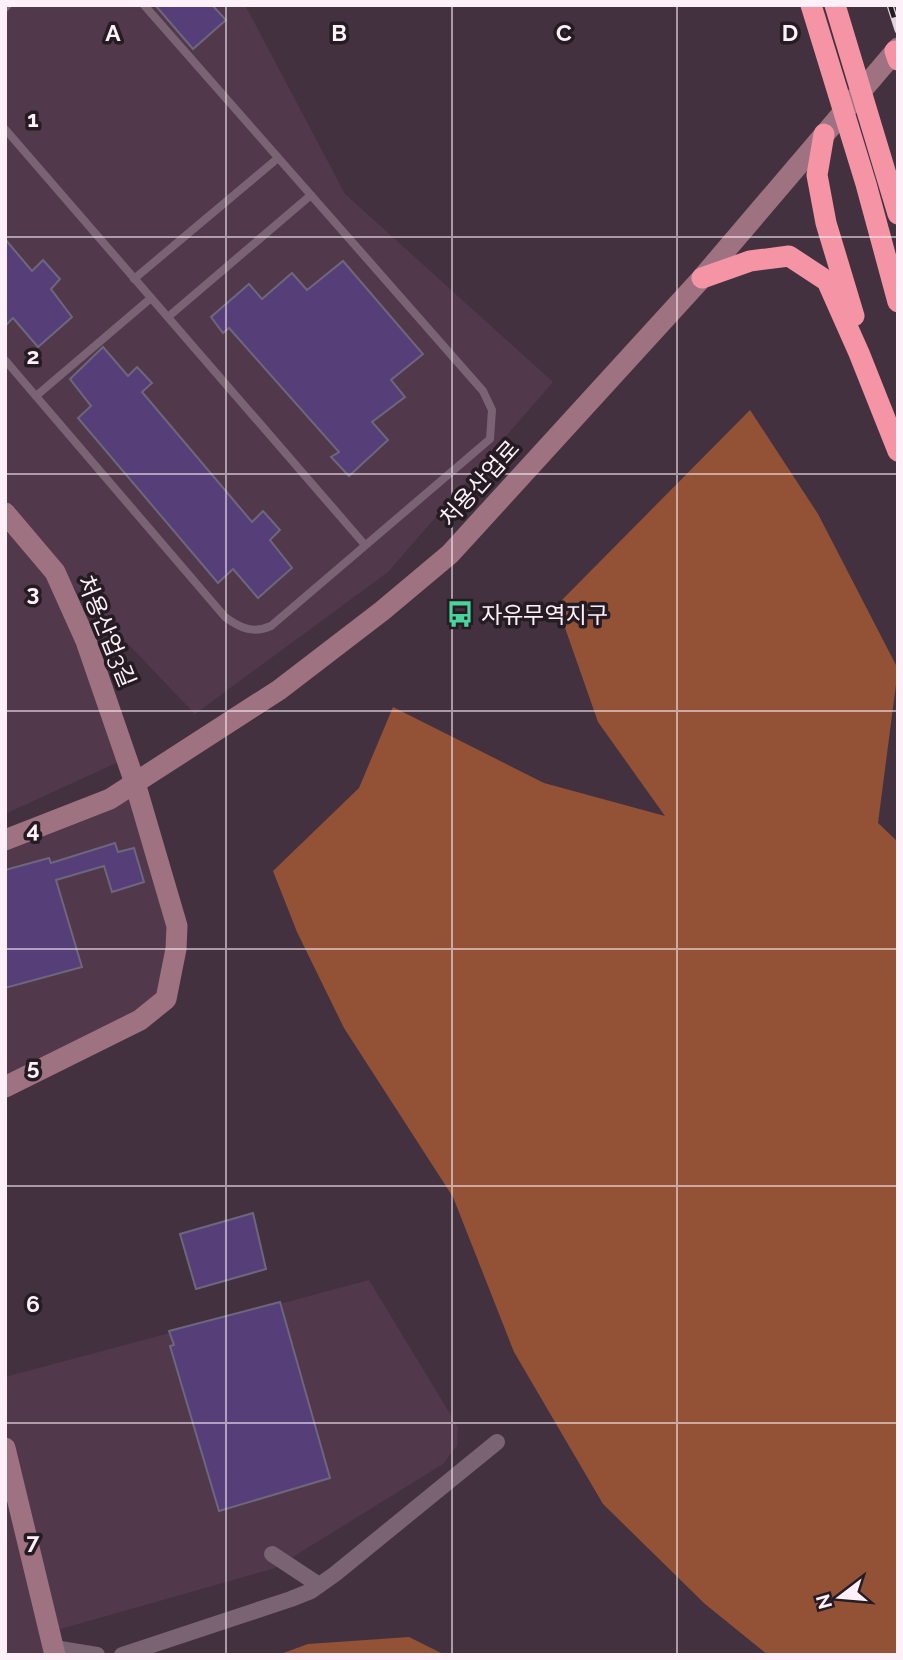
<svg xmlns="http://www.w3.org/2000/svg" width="903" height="1660" font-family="Raleway,'Noto Sans KR',sans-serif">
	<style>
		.built { fill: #51384b }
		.forest { fill: #935236 }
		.building { fill: #563f79; stroke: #6e667d; stroke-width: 2 }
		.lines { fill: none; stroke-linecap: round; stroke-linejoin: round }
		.lane { stroke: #7a6474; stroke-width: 8 }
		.street { stroke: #7a6474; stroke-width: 16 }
		.secondary { stroke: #9f7282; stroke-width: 21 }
		.highway { stroke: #f594a4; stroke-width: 21 }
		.rail-casing { stroke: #e2d4de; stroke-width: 7 }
		.rail { stroke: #251c23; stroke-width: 4.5; stroke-dasharray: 13; stroke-linecap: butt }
		.grid { fill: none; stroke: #fdf0f9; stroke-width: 2; stroke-opacity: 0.55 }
		.labels { text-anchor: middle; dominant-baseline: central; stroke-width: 7; stroke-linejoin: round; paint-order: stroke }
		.street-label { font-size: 23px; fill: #fdf0f9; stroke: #251c23 }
		.poi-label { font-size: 23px; fill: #fdf0f9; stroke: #251c23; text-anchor: start }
		.grid-label { font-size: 23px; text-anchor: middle; font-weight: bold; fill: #fdf0f9; stroke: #251c23; stroke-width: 7; stroke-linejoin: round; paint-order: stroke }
	</style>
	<rect width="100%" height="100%" fill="#44313f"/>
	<!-- built -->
	<g class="built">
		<polygon points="5,5 245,5 345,194 553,382 388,572 195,714 41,553 127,758 5,814"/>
		<polygon points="135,783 177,926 166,999 5,1087 5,840"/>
		<polygon points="369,1280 458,1427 457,1446 443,1464 275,1568 50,1632 54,1648 97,1655 5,1655 5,1377"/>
	</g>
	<!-- forest -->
	<g class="forest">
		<polygon points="750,410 818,514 898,669 878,823 898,842 898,1655 768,1655 705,1604 603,1504 514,1352 453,1197 344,1028 297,932 273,871 359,788 393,707 544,783 665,816 598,722 557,605"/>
		<polygon points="409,1637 445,1655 278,1655 308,1644"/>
	</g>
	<!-- building -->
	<g class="building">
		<polygon points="155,5 212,5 226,20 193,49"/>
		<polygon points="5,239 32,271 43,260 60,279 51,289 72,317 38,347 13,318 5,326"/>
		<polygon points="343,261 423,354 391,380 405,397 372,422 388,440 349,476 331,457 339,452 229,328 223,333 211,317 249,284 262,299 292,273 307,290"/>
		<polygon points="103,347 128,376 137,367 152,383 142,392 252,522 263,511 280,530 270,540 292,568 258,598 233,569 218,583 78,418 91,406 70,379"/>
		<polygon points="115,843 118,852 134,848 144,882 112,892 104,866 56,880 82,967 5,988 5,870 49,858 51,863"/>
		<polygon points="253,1213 266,1269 196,1289 180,1234"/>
		<polygon points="280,1302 330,1478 219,1511 170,1346 174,1345 169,1331"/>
	</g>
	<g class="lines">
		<!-- lane -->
		<g class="lane">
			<polyline points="5,8 8,5"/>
			<polyline points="5,129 365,545"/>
			<polyline points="134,279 278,158"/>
			<polyline points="168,317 311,195"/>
			<path d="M5 360 225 617C240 628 253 634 271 626L490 439 492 410 483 391 144 5"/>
			<polyline points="36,396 151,298"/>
		</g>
		<!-- street -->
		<g class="street">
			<polyline points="272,1554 319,1585"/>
			<polyline points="54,1648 97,1655"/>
			<polyline points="122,1655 291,1599 311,1591 335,1574 497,1442"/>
		</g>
		<!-- secondary -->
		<g class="secondary">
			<polyline points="5,513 55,572 86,641 135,783 177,926 176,949 166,999 140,1020 5,1087"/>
			<polyline points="5,840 110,799 279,690 382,611 450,554 702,278 898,48"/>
			<polyline points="5,1448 55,1655"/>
		</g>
		<!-- highway -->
		<g class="highway">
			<polyline points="811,5 866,184 898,302"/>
			<polyline points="835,5 898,214"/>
			<polyline points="895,51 898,60"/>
			<polyline points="824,134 817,175 826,223 854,316"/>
			<polyline points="702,278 750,261 789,256 827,281 859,353 898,451"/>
		</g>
		<defs>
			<polyline id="rail" points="890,5 898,30"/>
		</defs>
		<!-- rail casing -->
		<use href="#rail" class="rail-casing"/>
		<!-- rail -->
		<use href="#rail" class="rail"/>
	</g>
	<!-- grid -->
	<path class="grid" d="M226 5V1655M452 5V1655M677 5V1655M5 237H898M5 474H898M5 711H898M5 949H898M5 1186H898M5 1423H898"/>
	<!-- icons -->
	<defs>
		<symbol id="bus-bare" viewBox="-9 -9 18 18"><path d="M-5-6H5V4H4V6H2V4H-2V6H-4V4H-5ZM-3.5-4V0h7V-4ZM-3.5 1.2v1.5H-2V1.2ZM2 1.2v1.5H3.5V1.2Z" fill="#49d49d" stroke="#251c23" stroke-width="2.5" paint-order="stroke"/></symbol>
	</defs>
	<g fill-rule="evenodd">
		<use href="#bus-bare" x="441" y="595" width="38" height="38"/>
	</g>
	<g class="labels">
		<!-- street labels -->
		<g class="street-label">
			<text transform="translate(479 483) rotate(-48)">처용산업로</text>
			<text transform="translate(107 631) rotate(68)">처용산업3길</text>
		</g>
		<!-- poi labels -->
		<g class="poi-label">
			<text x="481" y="614">자유무역지구</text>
		</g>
	</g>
	<g class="grid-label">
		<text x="113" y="41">A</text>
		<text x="339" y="41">B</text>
		<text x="564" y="41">C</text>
		<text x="790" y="41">D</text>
		<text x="33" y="127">1</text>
		<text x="33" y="364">2</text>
		<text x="33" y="601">3</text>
		<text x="33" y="838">4</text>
		<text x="33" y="1075">5</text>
		<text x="33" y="1312">6</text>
		<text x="33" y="1549">7</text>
	</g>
	<!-- border -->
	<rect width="903" height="1660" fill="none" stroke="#fdf0f9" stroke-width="14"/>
	<!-- north arrow -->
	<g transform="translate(840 1597) rotate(254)" stroke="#251c23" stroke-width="5" paint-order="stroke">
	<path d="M0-5L12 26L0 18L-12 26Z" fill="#fdf0f9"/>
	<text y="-10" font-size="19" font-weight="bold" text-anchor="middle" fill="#fdf0f9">N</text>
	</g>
</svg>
